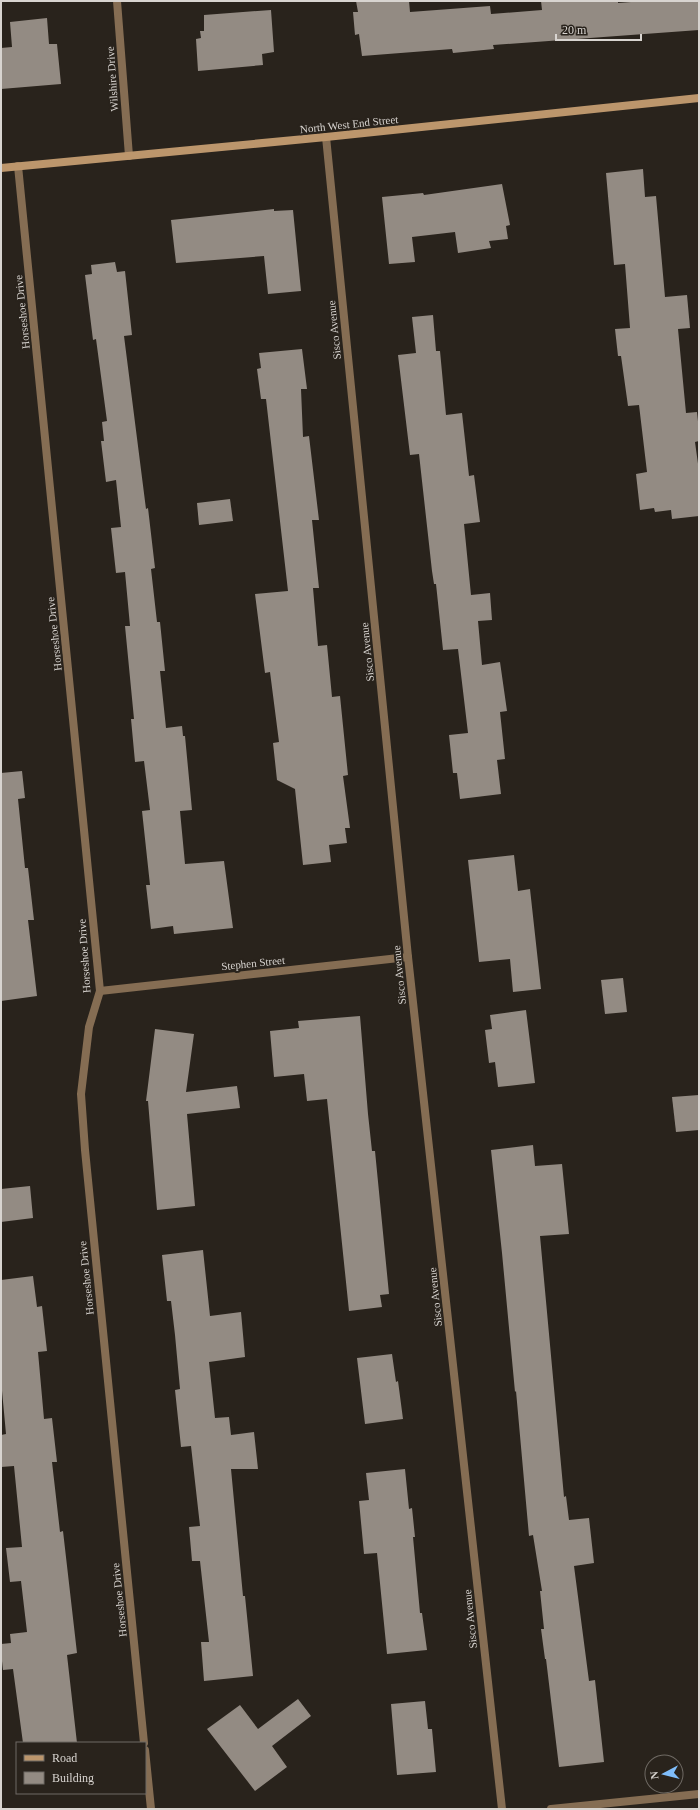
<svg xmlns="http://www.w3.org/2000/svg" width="700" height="1810" font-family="'Times New Roman',serif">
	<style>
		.building { fill: #938b83 }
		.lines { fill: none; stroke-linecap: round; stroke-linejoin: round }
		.street { stroke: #856d53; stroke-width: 8 }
		.secondary { stroke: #bc966c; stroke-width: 8 }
		.labels { text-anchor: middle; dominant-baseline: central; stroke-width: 4; stroke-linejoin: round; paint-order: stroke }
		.street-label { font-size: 11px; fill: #d8d4d0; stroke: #29231c }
	</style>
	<rect width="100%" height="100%" fill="#29231c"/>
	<!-- building -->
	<g class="building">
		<polygon points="356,1 409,1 410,12 490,6 491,14 542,10 541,1 618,1 618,3 644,1 699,1 699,30 493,45 494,49 453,53 452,49 362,56 359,34 355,35 353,12 358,12"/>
		<polygon points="271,10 274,52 262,54 263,65 198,71 196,39 201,38 200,31 204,31 204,15"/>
		<polygon points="47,18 49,44 57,44 61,84 1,89 1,48 12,47 10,22"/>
		<polygon points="643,169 645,197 656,196 665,297 687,295 690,328 678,329 686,413 697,412 699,431 699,441 695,442 699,471 699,516 672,519 671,510 655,512 654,508 640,510 636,474 647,472 639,405 628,406 621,356 618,356 615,329 630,328 625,264 614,265 606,173"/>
		<polygon points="502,184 510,225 506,226 508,239 489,241 491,248 458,253 455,232 412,237 415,262 389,264 382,197 423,193 424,195"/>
		<polygon points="274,209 274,211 293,210 301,291 268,294 264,256 176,263 171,220"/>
		<polygon points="115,262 117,272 125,271 132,335 124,336 146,509 148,508 155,568 151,569 157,622 160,622 165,671 160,671 166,728 182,726 183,736 185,736 192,810 180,811 185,864 224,861 233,928 174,934 173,926 151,929 146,885 150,885 142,811 150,810 144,761 135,762 131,719 134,719 125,626 130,626 125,572 116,573 111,528 121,527 116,480 106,482 101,441 104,441 102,422 107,421 96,339 93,340 85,275 92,274 91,265"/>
		<polygon points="433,315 436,351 440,351 446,415 462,413 469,476 474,475 480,522 464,524 471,595 490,593 492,620 478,621 482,665 500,662 507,711 500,712 505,759 497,760 501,794 460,799 457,773 453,773 449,735 468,733 458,649 443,650 436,584 434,584 432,571 419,454 410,455 398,355 416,353 412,317"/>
		<polygon points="302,349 307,389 301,389 303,437 309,436 319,520 312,520 319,588 313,588 318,646 327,645 332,697 340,696 348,775 343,776 350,828 345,828 347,843 329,845 331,862 303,865 295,789 277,780 273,743 279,742 270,672 265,673 255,594 288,591 266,399 261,399 257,369 261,368 259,353"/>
		<polygon points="230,499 233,521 199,525 197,503"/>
		<polygon points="22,771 25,798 18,799 25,868 28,868 34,920 28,920 37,996 1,1001 1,773"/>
		<polygon points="514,855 518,891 530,889 541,989 513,992 510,959 479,962 468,860"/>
		<polygon points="623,978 627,1012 605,1014 601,980"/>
		<polygon points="526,1010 535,1083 498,1087 495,1062 489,1063 485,1030 492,1029 490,1015"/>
		<polygon points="360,1016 368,1114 372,1151 375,1151 389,1294 380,1295 382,1307 349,1311 327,1099 307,1101 304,1074 274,1077 270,1031 299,1028 298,1021"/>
		<polygon points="155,1029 194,1034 186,1092 237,1086 240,1108 187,1114 195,1206 157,1210 148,1101 146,1101"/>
		<polygon points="699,1095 699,1130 676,1132 672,1097"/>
		<polygon points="533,1145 535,1166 562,1164 569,1234 540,1236 564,1497 566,1496 569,1520 589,1518 594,1563 574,1566 589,1681 595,1680 604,1762 559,1767 546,1659 545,1659 541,1629 544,1629 540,1591 542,1591 533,1535 529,1536 516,1391 515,1392 502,1253 491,1150"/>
		<polygon points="30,1186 33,1218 1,1222 1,1189"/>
		<polygon points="203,1250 210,1316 241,1312 245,1357 209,1362 215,1418 229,1417 231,1435 254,1432 258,1469 231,1469 243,1596 245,1596 253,1676 204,1681 201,1642 209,1642 200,1561 192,1561 189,1527 200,1526 191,1446 181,1447 175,1390 180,1389 175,1335 171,1301 167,1301 162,1255"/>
		<polygon points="33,1276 37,1307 42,1306 47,1351 38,1352 44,1419 52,1418 57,1462 52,1462 60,1532 63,1531 77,1653 67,1655 77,1743 23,1743 13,1669 3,1670 1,1652 1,1644 11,1643 10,1634 27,1632 21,1581 10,1582 6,1548 22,1547 14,1466 1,1467 1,1435 6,1434 1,1380 1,1280"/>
		<polygon points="392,1354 396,1382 398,1381 403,1419 365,1424 357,1358"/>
		<polygon points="405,1469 409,1509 412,1508 415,1537 413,1537 420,1613 422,1613 427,1650 387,1654 377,1553 364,1554 359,1501 369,1500 366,1473"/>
		<polygon points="298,1699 311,1716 272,1746 287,1767 255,1791 207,1729 240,1705 258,1729"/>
		<polygon points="425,1701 428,1729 432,1729 436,1772 397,1775 391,1704"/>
	</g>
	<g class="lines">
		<!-- street -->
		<g class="street">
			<polyline points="117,1 129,156"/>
			<polyline points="326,137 408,957 502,1809"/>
			<polyline points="18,166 100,991 89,1027 81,1094 85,1150 144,1743"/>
			<polyline points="100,991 408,957"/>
			<polyline points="145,1750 151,1809"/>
			<polyline points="551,1809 699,1794"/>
		</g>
		<!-- secondary -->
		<polyline class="secondary" points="1,168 326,137 699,98"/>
	</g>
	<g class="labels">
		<!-- street labels -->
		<g class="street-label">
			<text transform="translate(112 79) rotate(-94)">Wilshire Drive</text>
			<text transform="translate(349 124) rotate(-6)">North West End Street</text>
			<text transform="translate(22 312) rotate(-96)">Horseshoe Drive</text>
			<text transform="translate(334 330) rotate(-96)">Sisco Avenue</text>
			<text transform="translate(54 634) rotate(-96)">Horseshoe Drive</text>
			<text transform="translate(367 652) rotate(-96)">Sisco Avenue</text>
			<text transform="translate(84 956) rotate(-94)">Horseshoe Drive</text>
			<text transform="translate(253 963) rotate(-6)">Stephen Street</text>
			<text transform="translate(399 975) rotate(-96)">Sisco Avenue</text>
			<text transform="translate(86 1278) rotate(-96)">Horseshoe Drive</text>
			<text transform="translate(435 1297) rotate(-96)">Sisco Avenue</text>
			<text transform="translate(119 1600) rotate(-96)">Horseshoe Drive</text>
			<text transform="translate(470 1619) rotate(-96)">Sisco Avenue</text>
		</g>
	</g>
	<!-- border -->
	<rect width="700" height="1810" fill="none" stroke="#d8d4d0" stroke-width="4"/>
	<!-- legend -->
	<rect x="16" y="1742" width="130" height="52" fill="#29231c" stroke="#6f6a64"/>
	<rect x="24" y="1755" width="20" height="6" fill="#bc966c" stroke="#6f6a64"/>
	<text x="52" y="1762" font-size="12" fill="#d8d4d0">Road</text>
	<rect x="24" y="1772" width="20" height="12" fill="#938b83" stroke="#6f6a64"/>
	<text x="52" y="1782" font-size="12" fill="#d8d4d0">Building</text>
	<!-- north arrow -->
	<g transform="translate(664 1774) rotate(263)"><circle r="19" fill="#29231c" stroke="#6f6a64"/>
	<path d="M0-3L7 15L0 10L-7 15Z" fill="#7fbdfa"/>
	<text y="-6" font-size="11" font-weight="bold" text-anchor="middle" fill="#d8d4d0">N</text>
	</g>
	<!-- scale -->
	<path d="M556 34v6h85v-6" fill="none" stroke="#d8d4d0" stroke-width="2"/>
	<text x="562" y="34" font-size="12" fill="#d8d4d0" stroke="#29231c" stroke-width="3" paint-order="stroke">20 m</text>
</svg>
